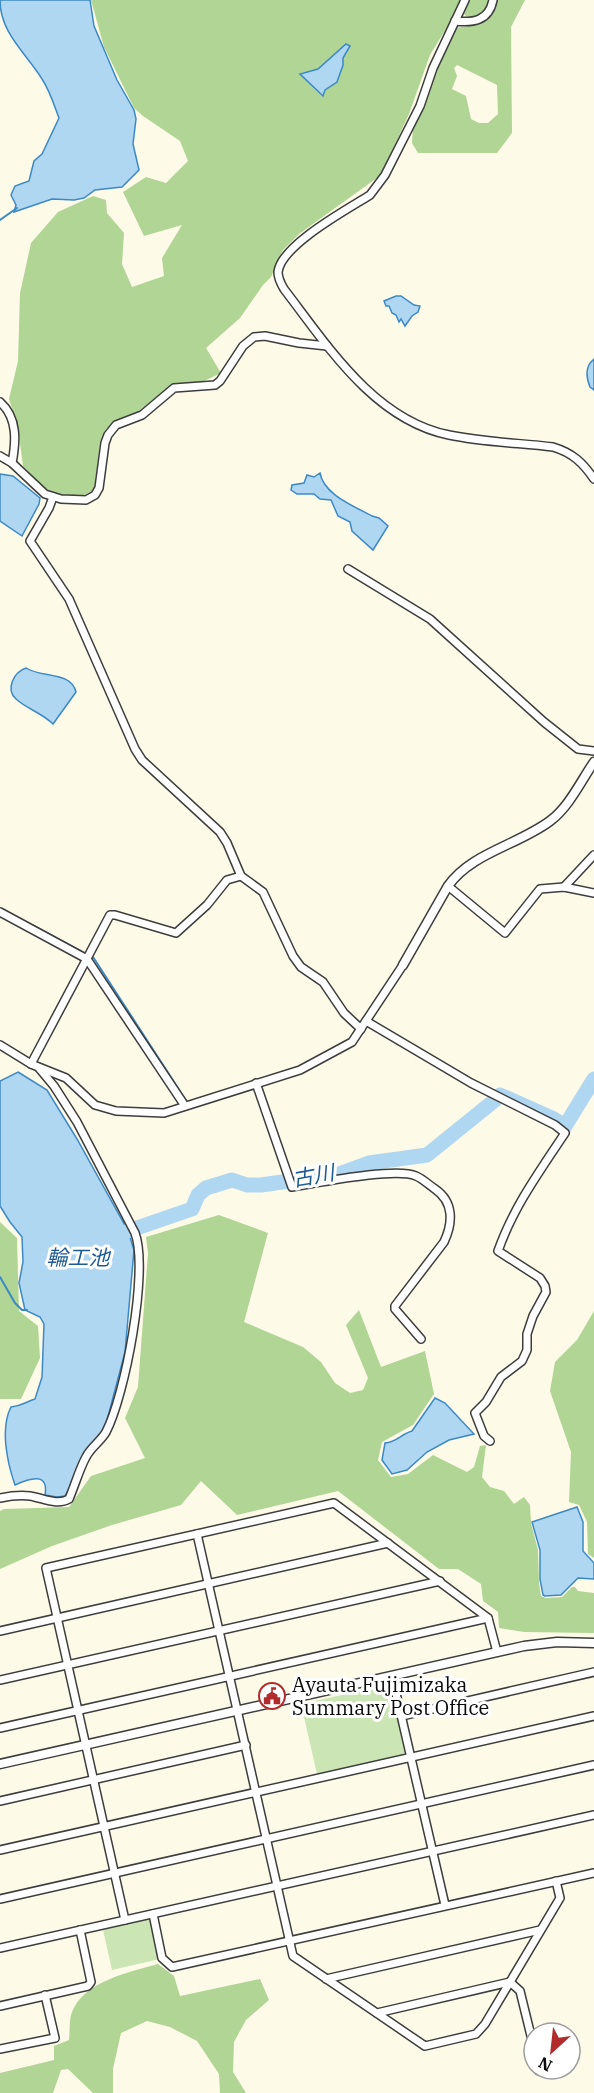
<svg xmlns="http://www.w3.org/2000/svg" width="594" height="2093" font-family="'IBM Plex Serif','Noto Sans JP',serif">
	<style>
		.green { fill: #cce5b5 }
		.forest { fill: #b0d595; fill-rule: evenodd }
		.water { fill: #b0d7f2; stroke: #3b89c5; stroke-width: 1.5 }
		.lines { fill: none; stroke-linecap: round; stroke-linejoin: round }
		.stream { stroke: #3b89c5; stroke-width: 2 }
		.river { stroke: #b0d7f2; stroke-width: 15 }
		.minor-casing { stroke: #3d3d3d; stroke-width: 10 }
		.tertiary-casing { stroke: #3d3d3d; stroke-width: 11 }
		.minor { stroke: #fff; stroke-width: 7 }
		.tertiary { stroke: #fff; stroke-width: 8 }
		.labels { text-anchor: middle; dominant-baseline: central; stroke-width: 6; stroke-linejoin: round; paint-order: stroke }
		.poi-label { font-size: 20px; fill: #0a0a0a; stroke: #fff; text-anchor: start }
		.water-label { font-size: 21px; font-style: italic; fill: #1c5b93; stroke: #fff }
	</style>
	<rect width="100%" height="100%" fill="#fefae8"/>
	<!-- green -->
	<g class="green">
		<polygon points="387,1685 391,1687 406,1750 403,1755 317,1774 301,1704"/>
		<polygon points="147,1919 151,1921 160,1959 112,1970 103,1930"/>
	</g>
	<!-- forest -->
	<g class="forest">
		<polygon points="91,0 460,0 452,19 430,55 409,114 381,175 299,234 283,250 271,277 263,285 240,318 206,348 221,373 200,383 177,384 167,388 139,411 106,429 100,442 94,490 82,496 57,494 45,488 23,466 18,427 9,399 18,361 20,293 31,243 58,212 93,196 106,200 107,213 124,233 122,264 132,287 164,276 162,258 182,225 144,236 123,192 146,177 166,183 188,161 180,141 143,116 134,108 104,47"/>
		<path d="M468 0H525L511 27 512 133 497 153H418L412 143 413 127 426 100 440 60 455 28 468 26 469 19 463 13ZM457 65 497 85 498 114 488 123H479L471 119 466 96 452 89 457 76 454 68Z"/>
		<polygon points="219,1215 268,1233 244,1322 303,1347 321,1362 335,1383 350,1393 363,1390 368,1378 346,1325 359,1310 381,1367 425,1351 434,1394 413,1425 382,1442 378,1460 391,1477 408,1474 433,1455 467,1472 474,1467 480,1446 486,1445 482,1477 490,1487 504,1491 514,1504 524,1497 530,1505 531,1523 538,1550 539,1583 541,1596 546,1598 562,1597 572,1587 575,1587 578,1591 594,1593 594,1633 524,1632 499,1628 498,1612 483,1601 481,1584 458,1569 439,1569 338,1491 237,1515 201,1481 181,1505 112,1525 52,1546 0,1569 0,1511 4,1509 69,1507 91,1476 145,1458 125,1418 138,1387 148,1253 146,1237"/>
		<polygon points="0,1222 17,1238 19,1311 38,1326 40,1358 21,1399 0,1399"/>
		<polygon points="594,1311 594,1558 588,1554 587,1522 579,1505 569,1502 571,1452 550,1391 555,1362 577,1340"/>
		<path d="M158 1964 174 1976 180 1996 260 1979 269 2000 246 2020 234 2042 233 2072 246 2093H220L219 2074 197 2041 170 2027 147 2021 121 2033 113 2069V2093H93L68 2069 61 2070 53 2093H0V2073L54 2060V2046L69 2040C70 2031 69 2020 72 2012 84 1981 130 1972 158 1964Z"/>
	</g>
	<!-- water -->
	<g class="water">
		<path d="M0 0H90L94 26 117 80 134 110 136 119 133 144 139 170 122 187 95 190 84 198 74 200 52 199 14 212 16 205 11 195 15 186 29 181 34 161 42 154 59 118C54 105 50 91 42 79 26 53 0 33 0 0Z"/>
		<polygon points="346,44 350,46 343,58 343,65 337,82 325,90 323,96 300,74 318,69"/>
		<polygon points="396,296 401,296 414,305 420,306 418,312 412,316 405,326 401,319 399,322 396,315 392,313 389,306 386,306 384,301"/>
		<path d="M594 359V390L590 387C586 377 585 366 594 359Z"/>
		<path d="M320 473C324 495 354 506 372 516L379 518 388 526 373 550 352 531 350 522 338 516 331 500 320 499 314 494H297L291 490 292 485 304 483 307 475 314 477Z"/>
		<polygon points="0,474 13,476 40,498 39,504 22,536 0,521"/>
		<path d="M26 668C41 678 71 671 76 692L53 724C42 713 27 709 16 699 5 689 14 672 26 668Z"/>
		<path d="M18 1072 47 1090 77 1139 128 1231 134 1250 125 1352 105 1428 65 1496 57 1497 45 1495C49 1472 30 1478 15 1485 7 1462 0 1428 11 1407 22 1406 25 1402 35 1399L42 1377 44 1324 40 1317 25 1310 19 1283 23 1262 22 1237 10 1222 0 1206V1081Z"/>
		<path d="M435 1398 445 1403 474 1434 449 1440 427 1452 407 1470 392 1474 382 1460 385 1443C397 1442 401 1434 412 1431Z"/>
		<polygon points="577,1507 583,1522 583,1551 594,1563 594,1579 578,1578 561,1595 545,1596 543,1595 540,1579 540,1550 532,1522"/>
	</g>
	<g class="lines">
		<!-- stream -->
		<g class="stream">
			<polyline points="0,220 17,208"/>
			<polyline points="32,925 84,953"/>
			<polyline points="93,957 187,1102"/>
			<polyline points="0,1277 15,1303 22,1310 27,1310"/>
		</g>
		<!-- river -->
		<g class="river">
			<polyline points="500,1095 552,1118 565,1126 594,1079"/>
			<polyline points="128,1231 192,1209 198,1195 206,1188 232,1180 247,1185 261,1185 339,1174 369,1163 427,1155 495,1100"/>
		</g>
		<defs>
			<g id="minor">
				<path d="M465 0 433 68 420 106 385 175 370 195C348 209 281 245 278 272 278 278 281 284 284 289 327 345 374 420 449 435 483 442 519 443 553 447 573 453 583 463 594 479"/>
				<path d="M455 21C473 23 489 21 493 0"/>
				<path d="M0 402C18 418 16 442 12 463"/>
				<polyline points="0,456 12,463 45,494 61,499 86,500 95,495 99,488 105,443 108,435 116,425 142,415 174,388 215,385 220,381 243,346 254,337 265,336 299,343 327,346"/>
				<polyline points="53,497 49,508 30,541 69,599 135,749 142,760 220,832 227,843 241,876 263,892 293,956 301,967 323,982 344,1013 361,1029"/>
				<polyline points="348,569 430,619 544,722 578,749 594,751"/>
				<polyline points="448,886 505,933 540,889 564,887 594,893"/>
				<polyline points="564,887 594,855"/>
				<polyline points="0,912 87,959 185,1106"/>
				<path d="M366 1021 471 1083 555 1125 565 1133C539 1172 513 1208 498 1251L540 1278 545 1286 546 1292 533 1316 527 1334V1350L522 1361 501 1377 486 1402 475 1413 484 1436 490 1441"/>
				<polyline points="0,1045 31,1064 66,1078 95,1105 116,1111 164,1113 300,1070 352,1042 403,965"/>
				<polyline points="31,1064 110,915 115,915 176,933 207,905 227,880 241,876"/>
				<path d="M256 1083 292 1187C318 1183 395 1167 416 1176 423 1179 429 1185 435 1189 454 1202 453 1223 444 1242L395 1306V1309L421 1339"/>
				<path d="M0 1498C10 1496 20 1495 30 1496 43 1498 57 1506 69 1499 75 1485 79 1470 86 1457 91 1447 101 1441 106 1432 125 1396 149 1270 135 1233L77 1122 54 1086 39 1068"/>
				<polyline points="197,1534 293,1956 425,2046 476,2034 485,2024 560,1898 556,1881"/>
				<polyline points="0,1631 388,1543"/>
				<polyline points="392,1676 445,1905"/>
				<polyline points="0,1680 440,1581"/>
				<polyline points="402,1716 594,1672"/>
				<polyline points="0,1728 488,1618"/>
				<polyline points="0,1801 246,1745"/>
				<polyline points="0,1850 594,1716"/>
				<polyline points="0,1899 594,1765"/>
				<polyline points="153,1914 162,1958 172,1967 594,1873"/>
				<polyline points="125,1920 46,1568 334,1503 488,1618 497,1652"/>
				<polyline points="0,1948 594,1815"/>
				<polyline points="326,1979 540,1930"/>
				<polyline points="0,2006 88,1986 91,1982 80,1930"/>
				<polyline points="377,2013 510,1982 520,1991 534,2048"/>
				<polyline points="0,2049 55,2038 45,1995"/>
				<polyline points="539,2069 539,2071"/>
			</g>
			<g id="tertiary">
				<path d="M403 965 448 886C471 853 518 845 550 821 569 807 581 781 594 762"/>
				<polyline points="0,1764 524,1646 557,1642 594,1643"/>
			</g>
		</defs>
		<!-- minor casing -->
		<use href="#minor" class="minor-casing"/>
		<!-- tertiary casing -->
		<use href="#tertiary" class="tertiary-casing"/>
		<!-- minor -->
		<use href="#minor" class="minor"/>
		<!-- tertiary -->
		<use href="#tertiary" class="tertiary"/>
	</g>
	<!-- icons -->
	<defs>
		<symbol id="civic-ring" viewBox="-11 -11 22 22"><circle r="9.5" fill="#fff" stroke="#b12b2d" stroke-width="1.5"/><path d="M-.6-6.5H3V-4.5H.6V-3L4-1V1h2V6H-6V1h2V-1L-.6-3ZM-1.2 2.5V6h2.4V2.5Z" fill="#b12b2d"/></symbol>
	</defs>
	<g fill-rule="evenodd">
		<use href="#civic-ring" x="257" y="1681" width="30" height="30"/>
	</g>
	<g class="labels">
		<!-- poi labels -->
		<g class="poi-label">
			<text x="292" y="1684">Ayauta Fujimizaka<tspan x="292" dy="23">Summary Post Office</tspan></text>
		</g>
		<!-- water labels -->
		<g class="water-label">
			<text transform="translate(313 1175) rotate(-10)">古川</text>
			<text x="78" y="1257">輪工池</text>
		</g>
	</g>
	<!-- north arrow -->
	<g transform="translate(552 2051) rotate(207)"><circle r="28" fill="#ffffff" stroke="#9d9d9d" stroke-width="1.5"/>
	<path d="M0-4.5L10 22L0 15L-10 22Z" fill="#b12b2d"/>
	<text y="-9" font-size="16" font-weight="bold" text-anchor="middle" fill="#0a0a0a">N</text>
	</g>
</svg>
